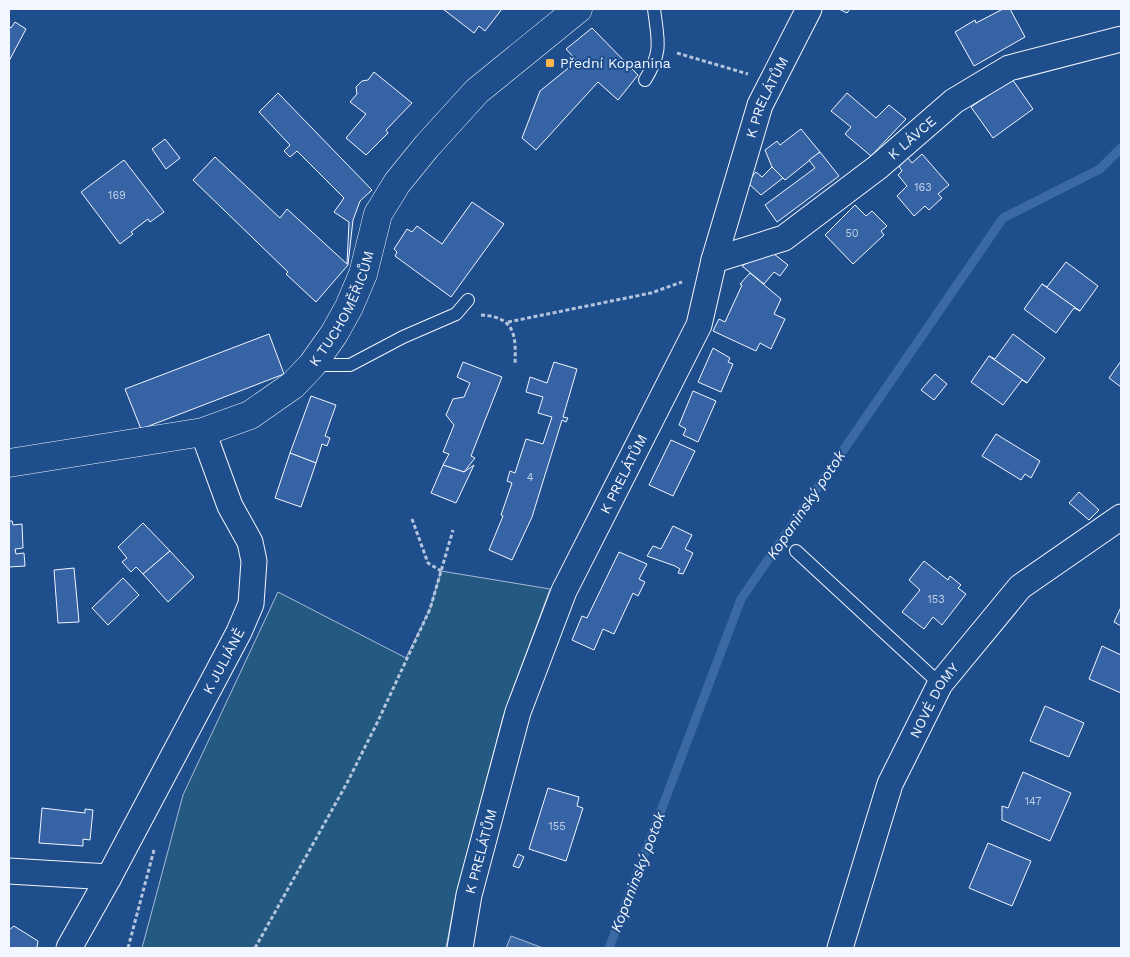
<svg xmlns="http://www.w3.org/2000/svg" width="1130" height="957" font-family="'Work Sans',sans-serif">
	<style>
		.green { fill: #245a82; stroke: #a8bbd7 }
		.water { fill: #3b69a3; stroke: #a8bbd7 }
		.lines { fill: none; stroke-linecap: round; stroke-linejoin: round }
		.stream { stroke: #3b69a3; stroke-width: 9 }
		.building { fill: #3563a3; stroke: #f2f6ff }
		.lane-casing { stroke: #f2f6ff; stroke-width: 14 }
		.street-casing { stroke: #f2f6ff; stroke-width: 27 }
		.secondary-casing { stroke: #f2f6ff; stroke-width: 29 }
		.path { stroke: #b3c4dc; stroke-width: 3; stroke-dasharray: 4 2.5; stroke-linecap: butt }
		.lane { stroke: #1f4e8c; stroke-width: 12 }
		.street { stroke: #1f4e8c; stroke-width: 25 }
		.secondary { stroke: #1f4e8c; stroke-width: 28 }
		.poi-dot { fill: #ffb74d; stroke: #1f4e8c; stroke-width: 2 }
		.labels { text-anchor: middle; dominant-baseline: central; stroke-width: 4; stroke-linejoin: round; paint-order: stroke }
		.number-label { font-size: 11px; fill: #c3d1e8 }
		.poi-label { font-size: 14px; fill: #f2f6ff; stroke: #1f4e8c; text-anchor: start }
		.street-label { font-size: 14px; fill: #f2f6ff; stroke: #1f4e8c }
		.water-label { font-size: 15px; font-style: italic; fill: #f2f6ff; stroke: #1f4e8c }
	</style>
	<rect width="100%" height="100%" fill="#1f4e8c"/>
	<!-- green -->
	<polygon class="green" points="441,571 550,589 503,717 456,895 446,948 142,948 183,795 278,592 406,658 430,609"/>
	<!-- water -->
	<polygon class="water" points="511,936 543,948 506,948"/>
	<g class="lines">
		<!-- stream -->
		<polyline class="stream" points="609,948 741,599 1003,218 1100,169 1121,148"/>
	</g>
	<!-- building -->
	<g class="building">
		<polygon points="443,9 502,9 485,31 479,26 474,33"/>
		<polygon points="839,9 850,9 847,13"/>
		<polygon points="1003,9 1010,9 1025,37 974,66 955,32 975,20 976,23"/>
		<polygon points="15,22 26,29 9,61 9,26 11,28"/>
		<polygon points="592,28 638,75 618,100 598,82 536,150 522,138 540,91 577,61 566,49"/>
		<polygon points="374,72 412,103 386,130 388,133 366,155 346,138 366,114 350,102 357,94 356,87 362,81 368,80"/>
		<polygon points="1012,79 1033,109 993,138 971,107"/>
		<polygon points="278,93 372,190 360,201 353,220 348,265 316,302 286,274 288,272 193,180 215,157 280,218 287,209 347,264 349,222 334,212 344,198 297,151 290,157 284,151 290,145 259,112"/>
		<polygon points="847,93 876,118 889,105 906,119 871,156 845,134 851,127 831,111"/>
		<polygon points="801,129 820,152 785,180 772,167 765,150 777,141 780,145"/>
		<polygon points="165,139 180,158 166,169 152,149"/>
		<polygon points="820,152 839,176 777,222 765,205 815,168 809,160"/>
		<polygon points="922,154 949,185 938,194 942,198 929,210 925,206 914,216 897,196 907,186 898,175 902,171 899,166 908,158 912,163"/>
		<polygon points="124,160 164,212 150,222 148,219 131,232 133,234 120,244 81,192"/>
		<polygon points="772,167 783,178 761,195 747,182 756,172 762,177"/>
		<polygon points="472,202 504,224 451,297 395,256 397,252 394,249 407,229 412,232 417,226 442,244"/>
		<polygon points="855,205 866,216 872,211 887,226 881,231 884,235 853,264 825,235"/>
		<polygon points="769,250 788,265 780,276 774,272 764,284 742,266"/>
		<polygon points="1066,262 1098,286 1080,311 1042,284 1047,287"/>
		<polygon points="750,273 781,299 774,314 785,319 771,349 760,343 756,351 713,331 719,319 725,322 742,285 740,284"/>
		<polygon points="1042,284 1080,311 1074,308 1056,333 1024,309"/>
		<polygon points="269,334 284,374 141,429 125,389"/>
		<polygon points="1013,334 1045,358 1027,383 989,356 995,359"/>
		<polygon points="713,348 730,358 728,362 733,364 721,392 698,382"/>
		<polygon points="989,356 1027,383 1022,380 1003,405 971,382"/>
		<polygon points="1121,361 1121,387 1109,378"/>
		<polygon points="463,362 502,377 471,456 475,458 464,472 443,465 449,454 443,452 454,425 446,415 453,399 464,397 470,383 457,377"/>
		<polygon points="554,362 577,369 563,417 568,418 566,422 562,420 532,517 512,560 489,550 503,516 501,515 512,483 507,481 510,471 515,473 526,439 543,444 552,417 538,413 543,397 526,392 530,377 547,383"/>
		<polygon points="935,374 947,384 934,400 921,390"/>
		<polygon points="693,391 716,401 698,442 683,435 686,429 679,425"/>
		<polygon points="311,396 336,405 325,436 330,438 327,446 322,444 316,463 290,453"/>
		<polygon points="996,434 1040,461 1031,478 1025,474 1021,480 982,456"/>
		<polygon points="671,440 695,451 673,496 649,485"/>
		<polygon points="290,453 316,463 301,507 275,498"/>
		<polygon points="443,465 464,472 474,465 456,503 431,493"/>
		<polygon points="1079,492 1099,510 1089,520 1069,503"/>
		<polygon points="9,521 12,521 13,525 22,524 23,548 15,549 16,554 24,553 25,566 9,567"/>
		<polygon points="143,523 170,551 143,574 136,567 131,572 122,562 127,558 118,547"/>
		<polygon points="673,526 692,535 685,549 693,553 683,574 678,573 680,569 675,566 647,556 653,546 661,549"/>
		<polygon points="170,551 194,577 168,602 143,574"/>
		<polygon points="619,552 647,564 639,579 645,582 638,596 633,593 614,634 603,629 594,650 572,640 582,616 587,618"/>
		<polygon points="924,561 948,580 950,576 961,585 958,588 966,594 942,625 933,617 924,629 902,612 920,590 909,580"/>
		<polygon points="74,568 79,622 58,623 54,570"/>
		<polygon points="123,578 139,595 108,625 92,608"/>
		<polygon points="1121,607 1121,626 1114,622"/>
		<polygon points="1102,646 1121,655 1121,693 1089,679"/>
		<polygon points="1045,706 1084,723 1069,757 1030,741"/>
		<polygon points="1023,772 1071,793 1050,841 1002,820 1002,806 1008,808"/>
		<polygon points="548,788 579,797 577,806 583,808 566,861 529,849"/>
		<polygon points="42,808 85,813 85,809 93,810 90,840 83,839 83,846 39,843"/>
		<polygon points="988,843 1031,861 1012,906 969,888"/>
		<polygon points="518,854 524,857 519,868 513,866"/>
		<polygon points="14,926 38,941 37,947 39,948 9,948 9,930"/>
	</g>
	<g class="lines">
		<defs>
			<g id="lane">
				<path d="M645 80C663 51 658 41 654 9"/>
				<polyline points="312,365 350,365 403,337 456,314 468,300"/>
				<polyline points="796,551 940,684"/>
			</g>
			<g id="street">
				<path id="s1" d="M714 260 784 238 878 167 954 101 1009 68 1121 39"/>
				<polyline points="9,871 109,877"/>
				<path id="s2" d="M69 948 109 877 239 632 251 604 254 561 250 542 230 506 203 432"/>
				<path id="s3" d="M460 948 469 895 518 712 564 591 699 325 714 260 760 105 809 9"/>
				<path id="s4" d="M840 948 890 784 940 684 1020 587 1121 517"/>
			</g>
			<g id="secondary">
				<path id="s5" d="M9 463 203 432 250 415 293 385 312 365 334 334 349 307 363 274 378 214 397 183 427 146 477 91 578 9"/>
			</g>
		</defs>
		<!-- lane casing -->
		<use href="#lane" class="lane-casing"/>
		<!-- street casing -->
		<use href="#street" class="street-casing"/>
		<!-- secondary casing -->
		<use href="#secondary" class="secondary-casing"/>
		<!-- path -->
		<g class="path">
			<polyline points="677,53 748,74"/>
			<path d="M481 315C516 317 516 336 515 365"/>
			<polyline points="508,322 651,293 682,282"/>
			<polyline points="412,519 428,563 441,571"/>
			<polyline points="128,948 154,850"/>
			<polyline points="255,948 347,783 378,721 430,609 453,530"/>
		</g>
		<!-- lane -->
		<use href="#lane" class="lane"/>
		<!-- street -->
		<use href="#street" class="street"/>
		<!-- secondary -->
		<use href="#secondary" class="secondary"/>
	</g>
	<!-- markers -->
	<rect class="poi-dot" x="545" y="58" width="10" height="10" rx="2.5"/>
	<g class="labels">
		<!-- number labels -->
		<g class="number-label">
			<text x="923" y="187">163</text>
			<text x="117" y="195">169</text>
			<text x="852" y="233">50</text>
			<text x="530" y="477">4</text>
			<text x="936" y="599">153</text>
			<text x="1033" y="801">147</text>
			<text x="557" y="826">155</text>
		</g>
		<!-- poi labels -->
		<g class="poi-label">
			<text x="560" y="63">Přední Kopanina</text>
		</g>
		<!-- street labels -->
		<g class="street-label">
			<text stroke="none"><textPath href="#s3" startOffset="909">K PRELÁTŮM</textPath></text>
			<text stroke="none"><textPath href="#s1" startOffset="236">K LÁVCE</textPath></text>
			<text stroke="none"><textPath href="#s5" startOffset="391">K TUCHOMĚŘICŮM</textPath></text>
			<text stroke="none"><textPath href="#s3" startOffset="504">K PRELÁTŮM</textPath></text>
			<text stroke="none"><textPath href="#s2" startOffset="326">K JULIÁNĚ</textPath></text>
			<text stroke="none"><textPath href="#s4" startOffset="266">NOVÉ DOMY</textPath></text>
			<text stroke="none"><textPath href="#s3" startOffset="99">K PRELÁTŮM</textPath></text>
		</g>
		<!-- water labels -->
		<g class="water-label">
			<text transform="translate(806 505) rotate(-56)">Kopaninský potok</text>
			<text transform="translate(638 872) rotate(-69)">Kopaninský potok</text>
		</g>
	</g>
	<!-- border -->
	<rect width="1130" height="957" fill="none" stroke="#f2f6ff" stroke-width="20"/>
</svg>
